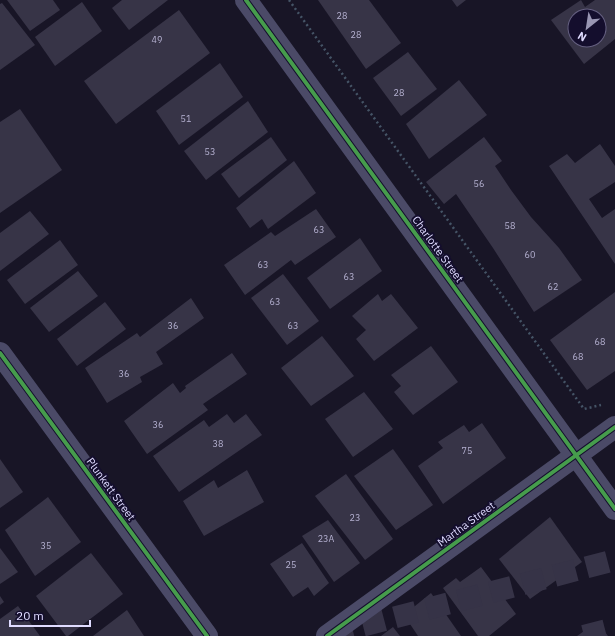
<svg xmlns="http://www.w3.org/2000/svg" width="615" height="636" font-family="'IBM Plex Sans',sans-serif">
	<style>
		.building { fill: #373447; fill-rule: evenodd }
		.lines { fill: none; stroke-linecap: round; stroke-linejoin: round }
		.motorway-tunnel { stroke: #363347; stroke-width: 22; stroke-dasharray: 22 11; stroke-linecap: butt }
		.path { stroke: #455466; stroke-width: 2.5; stroke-dasharray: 2 3; stroke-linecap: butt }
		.minor { stroke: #4b4a67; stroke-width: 22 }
		.tertiary { stroke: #4b4a67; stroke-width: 22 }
		.cycleway-casing { stroke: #140e2d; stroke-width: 6 }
		.cycleway { stroke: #469c4c; stroke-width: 4 }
		.labels { text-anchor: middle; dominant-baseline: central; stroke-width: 4; stroke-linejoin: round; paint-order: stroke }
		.number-label { font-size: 9px; fill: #b5b1d1 }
		.street-label { font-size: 11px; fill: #dfdbff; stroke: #140e2d }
	</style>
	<rect width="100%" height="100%" fill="#181526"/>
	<!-- building -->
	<g class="building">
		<polygon points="7,0 53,0 60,10 30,31"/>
		<polygon points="122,0 168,0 129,30 112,8"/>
		<polygon points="318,0 369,0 401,43 366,69"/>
		<polygon points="452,0 466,0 457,7"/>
		<path d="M581 0 585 7 595 0H615V39L584 64 551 20ZM575 16H599V40H575Z"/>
		<polygon points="82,2 102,31 55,66 35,37"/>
		<polygon points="2,3 35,45 0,70 0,4"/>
		<polygon points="179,10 210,53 116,124 84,81"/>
		<polygon points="408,52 437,89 401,116 373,78"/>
		<polygon points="220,63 243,97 179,145 156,111"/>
		<polygon points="459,80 487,115 429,159 406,124"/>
		<polygon points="248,101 268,132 206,180 184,151"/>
		<polygon points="20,109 62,170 0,213 0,122"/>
		<polygon points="271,137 287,160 239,198 221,174"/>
		<polygon points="484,137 502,161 495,166 511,190 531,217 559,248 582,280 534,312 493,248 456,194 444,204 426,182"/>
		<polygon points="600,144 615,166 615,182 589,199 602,218 615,209 615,264 549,166 567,154 575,163"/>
		<polygon points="294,161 316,193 268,229 262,219 250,228 236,208"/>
		<polygon points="316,209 336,237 295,265 291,260 245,295 224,265 271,232 275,236"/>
		<polygon points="30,211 49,234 0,271 0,233"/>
		<polygon points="360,238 382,271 330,309 307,278"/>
		<polygon points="60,240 78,265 25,304 7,280"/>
		<polygon points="78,271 98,296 49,332 30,308"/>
		<polygon points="283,274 319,321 287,345 251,298"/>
		<polygon points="615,292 615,371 587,390 550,340"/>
		<polygon points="378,294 382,301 391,294 418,328 374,361 356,339 366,330 352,316"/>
		<polygon points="191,298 204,318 156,352 163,364 140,377 142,382 107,403 85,368 137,333 140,337"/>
		<polygon points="105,302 126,329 77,366 57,339"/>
		<polygon points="322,336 354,376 311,406 281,368"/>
		<polygon points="431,346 458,382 413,415 394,392 401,386 391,375"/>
		<polygon points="232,353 247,374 203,404 208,410 147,454 124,421 173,383 180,393 186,388 185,386"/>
		<polygon points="364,392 393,429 353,457 325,419"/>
		<polygon points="227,414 234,423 246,414 262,435 179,492 153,456 204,420 209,427"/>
		<polygon points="482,423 506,458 443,504 418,466 443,448 438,442 464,425 469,432"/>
		<polygon points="393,449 433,505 396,530 354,476"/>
		<polygon points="0,459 23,492 0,508"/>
		<polygon points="247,470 264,502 204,536 183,501 214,480 218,488"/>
		<polygon points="346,474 393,539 365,560 315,496"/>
		<polygon points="48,497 81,542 35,576 5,530"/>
		<polygon points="550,517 582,562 530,599 499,559"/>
		<polygon points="328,520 360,563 334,582 302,536"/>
		<polygon points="302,543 329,583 314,596 308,587 293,597 270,564"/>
		<polygon points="0,548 18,572 0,584"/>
		<polygon points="91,553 123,594 68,636 66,636 36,596"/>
		<polygon points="481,567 516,614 489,636 478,636 443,588 456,578 460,582"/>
		<polygon points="431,593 461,636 418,636 404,615"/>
		<polygon points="0,596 4,602 0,605"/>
		<polygon points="18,606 40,636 0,636 0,619"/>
		<polygon points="127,610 144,636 93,636"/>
		<polygon points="597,622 608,636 577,636"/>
		<polygon points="393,627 400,636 381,636"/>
	</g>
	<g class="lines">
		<!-- motorway-tunnel -->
		<g class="motorway-tunnel">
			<polyline points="331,634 615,560"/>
			<polyline points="584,636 615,628"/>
		</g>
		<!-- path -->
		<polyline class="path" points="289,0 584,409 601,405"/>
		<!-- minor -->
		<g class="minor">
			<polyline points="0,353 207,636"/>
			<polyline points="327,636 615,427"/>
		</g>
		<!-- tertiary -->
		<polyline class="tertiary" points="246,0 615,509"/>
		<defs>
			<g id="cycleway">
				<polyline points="246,0 615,509"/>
				<polyline points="0,353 207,636"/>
				<polyline points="327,636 615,427"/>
			</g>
		</defs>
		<!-- cycleway casing -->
		<use href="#cycleway" class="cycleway-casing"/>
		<!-- cycleway -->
		<use href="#cycleway" class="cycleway"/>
	</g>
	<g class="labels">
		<!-- number labels -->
		<g class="number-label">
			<text x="342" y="15">28</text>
			<text x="356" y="34">28</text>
			<text x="157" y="39">49</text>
			<text x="399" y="92">28</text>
			<text x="186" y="118">51</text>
			<text x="210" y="151">53</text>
			<text x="479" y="183">56</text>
			<text x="510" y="225">58</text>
			<text x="319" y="229">63</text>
			<text x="530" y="254">60</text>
			<text x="263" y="264">63</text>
			<text x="349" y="276">63</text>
			<text x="553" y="286">62</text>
			<text x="275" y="301">63</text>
			<text x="173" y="325">36</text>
			<text x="293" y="325">63</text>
			<text x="600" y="341">68</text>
			<text x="578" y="356">68</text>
			<text x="124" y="373">36</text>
			<text x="158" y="424">36</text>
			<text x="218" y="443">38</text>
			<text x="467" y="450">75</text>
			<text x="355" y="517">23</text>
			<text x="326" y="538">23A</text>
			<text x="46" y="545">35</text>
			<text x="291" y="564">25</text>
		</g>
		<!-- street labels -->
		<g class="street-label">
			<text transform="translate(438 249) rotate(54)">Charlotte Street</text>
			<text transform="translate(111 489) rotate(54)">Plunkett Street</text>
			<text transform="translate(466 524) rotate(-36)">Martha Street</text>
		</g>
	</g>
	<!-- north arrow -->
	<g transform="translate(587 28) rotate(210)"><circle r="19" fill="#140e2d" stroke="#656081"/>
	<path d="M0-3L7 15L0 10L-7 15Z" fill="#9996b3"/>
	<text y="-6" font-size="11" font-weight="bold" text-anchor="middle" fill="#dfdbff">N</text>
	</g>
	<!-- scale -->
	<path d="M10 620v6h80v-6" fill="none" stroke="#dfdbff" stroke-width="2"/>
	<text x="16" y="620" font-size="12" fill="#dfdbff" stroke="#140e2d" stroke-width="3" paint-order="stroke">20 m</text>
</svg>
